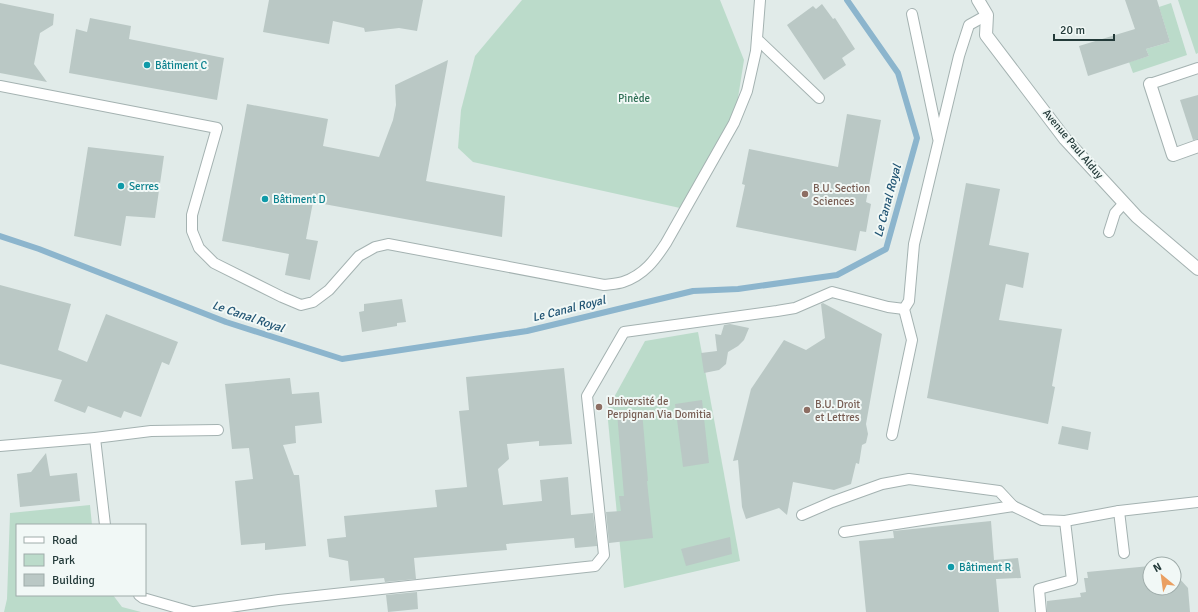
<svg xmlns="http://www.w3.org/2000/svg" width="1198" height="612" font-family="Signika,sans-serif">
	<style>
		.green { fill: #bbdbca }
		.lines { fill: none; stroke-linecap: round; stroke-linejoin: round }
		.stream { stroke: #8cb5cd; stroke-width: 6 }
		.building { fill: #bac8c5 }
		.lane-casing { stroke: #a4b2b1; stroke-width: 12 }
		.street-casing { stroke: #a4b2b1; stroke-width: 14 }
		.lane { stroke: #fff; stroke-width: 10 }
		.street { stroke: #fff; stroke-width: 12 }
		.culture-dot { fill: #0f9aa8; stroke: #f1f8f6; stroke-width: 1.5 }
		.education-dot { fill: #8d6e63; stroke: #f1f8f6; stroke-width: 1.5 }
		.labels { text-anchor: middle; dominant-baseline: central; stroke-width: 4; stroke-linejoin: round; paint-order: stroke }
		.culture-label { font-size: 11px; fill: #0d838f; stroke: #f1f8f6; text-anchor: start }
		.park-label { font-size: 11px; fill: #2f6f55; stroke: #f1f8f6 }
		.street-label { font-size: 11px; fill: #233a39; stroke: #f1f8f6 }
		.education-label { font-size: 11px; fill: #785e54; stroke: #f1f8f6; text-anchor: start }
		.water-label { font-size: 12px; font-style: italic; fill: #205473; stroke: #f1f8f6 }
	</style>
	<rect width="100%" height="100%" fill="#e1ebe9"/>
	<!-- green -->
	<g class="green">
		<polygon points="522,0 720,0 744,60 734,123 680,208 473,162 458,148 461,110 475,56"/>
		<polygon points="1178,0 1198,0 1198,53 1196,54"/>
		<polygon points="1171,3 1187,55 1133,73 1129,62 1149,56 1146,49 1170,42 1159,7"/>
		<polygon points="698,332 740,561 624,588 607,410 645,341"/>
		<polygon points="90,505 92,525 17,525 17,595 113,595 122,607 141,612 4,612 7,599 10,513"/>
	</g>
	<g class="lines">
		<!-- stream -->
		<polyline class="stream" points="0,236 39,249 226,322 342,359 527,331 693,291 738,289 837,275 886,249 917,138 898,73 847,0"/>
	</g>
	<!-- building -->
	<g class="building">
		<polygon points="269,0 423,0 417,31 399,28 365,32 364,28 333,21 329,44 263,32"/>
		<polygon points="1125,0 1157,0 1170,42 1146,49 1149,56 1088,76 1079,46 1135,29"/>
		<polygon points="0,3 54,14 53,25 40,33 34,64 47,82 0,73"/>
		<polygon points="822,4 833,19 835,18 855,49 842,58 846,65 824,80 787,25 813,6 816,9"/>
		<polygon points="90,18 131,26 129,39 224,58 217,100 69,73 76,29 87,32"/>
		<polygon points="448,60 426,181 505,196 502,237 313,202 306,239 318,241 310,280 285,275 289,254 222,241 247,104 328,119 323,146 379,157 393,120 396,105 395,85"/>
		<polygon points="1198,95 1198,139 1193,140 1180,100"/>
		<polygon points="847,114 881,120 866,202 871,204 866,232 860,231 856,251 736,227 745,185 742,184 749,149 838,167"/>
		<polygon points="88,147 164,156 155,218 126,216 121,246 74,236"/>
		<polygon points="966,183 1000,189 989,245 1029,253 1023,288 1006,284 999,320 1062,329 1052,386 1055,387 1048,424 927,398"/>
		<polygon points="0,285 71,304 58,350 87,362 106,314 178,342 169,365 162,362 141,417 124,411 121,418 88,406 85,413 54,401 62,380 0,364"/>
		<polygon points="402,299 406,322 397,323 397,326 362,332 359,312 364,311 364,304"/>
		<polygon points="823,303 882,334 866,424 868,434 866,443 862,445 859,464 856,463 851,484 834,490 793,482 787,515 779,508 746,519 742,507 738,460 733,461 751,389 784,340 806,350 825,338 821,304"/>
		<polygon points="730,324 749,328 744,340 738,346 728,352 726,364 719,370 704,373 701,353 717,351 715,334 721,335 724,325"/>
		<polygon points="564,368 572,444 539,446 539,441 507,444 509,459 498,469 503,505 542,501 540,480 568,477 571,515 593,513 597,546 575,548 574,538 506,544 507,550 414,558 416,579 385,582 384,578 350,581 348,561 329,557 327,539 346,537 344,516 437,507 435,490 467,487 459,411 469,410 466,377"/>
		<polygon points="290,378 292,394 319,392 322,423 295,426 296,443 283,445 294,475 299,475 306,546 265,550 265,543 241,545 235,481 253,479 249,448 232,449 225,384"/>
		<polygon points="702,400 709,463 683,467 675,404"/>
		<polygon points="642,411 648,481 647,481 653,538 609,543 606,512 621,511 619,496 624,496 617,413"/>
		<polygon points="1062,426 1091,432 1088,450 1058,444"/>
		<polygon points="46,453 50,476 77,473 80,501 20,507 17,474 31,472"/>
		<polygon points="991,521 994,560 1018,558 1021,578 996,579 999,612 866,612 859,541 894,538 893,531"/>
		<polygon points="730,537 732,554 686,566 681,549"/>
		<polygon points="1150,566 1150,588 1174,588 1174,574 1179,578 1188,588 1190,612 1047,612 1047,601 1081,597 1080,593 1086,592 1084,578 1088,578 1087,572"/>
		<polygon points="417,592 418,609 388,612 386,595"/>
	</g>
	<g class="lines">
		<defs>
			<g id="lane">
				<polyline points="912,14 938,138"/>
				<polyline points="757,39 819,98"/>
				<polyline points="1150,84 1198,68"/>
				<path d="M0 86 217 128 192 215V231L199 248 214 263 282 297 301 305 313 302 329 290 359 256 375 247 388 244 604 285C610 284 617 284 623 282 644 275 655 260 666 243L734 123 747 91 756 51 760 0"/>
				<polyline points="1109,232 1115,213 1124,203"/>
				<polyline points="892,435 912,340 904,309 909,301 914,244 959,56 969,25 987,15"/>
				<polyline points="95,438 105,525"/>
				<polyline points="0,446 95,438 151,431 218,430"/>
				<polyline points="1119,511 1124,553"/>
				<polyline points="802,515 832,502 882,484 909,479 999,491 1013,506"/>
				<polyline points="844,532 1013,506 1042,520 1065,521 1119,511 1198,502"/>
				<polyline points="139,595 143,598 192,612"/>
				<polyline points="195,612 279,600 595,566 604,555 587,396 624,332 777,311 795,308 832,292 888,307 904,309"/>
				<polyline points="1041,612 1039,589 1072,580 1065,521"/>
			</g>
			<g id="street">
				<polyline points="978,0 987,15 986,35 1065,139 1137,217 1198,269"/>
				<polyline points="1150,84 1173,155 1198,146"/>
			</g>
		</defs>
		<!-- lane casing -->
		<use href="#lane" class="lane-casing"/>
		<!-- street casing -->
		<use href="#street" class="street-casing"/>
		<!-- lane -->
		<use href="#lane" class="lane"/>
		<!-- street -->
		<use href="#street" class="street"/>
	</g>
	<!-- markers -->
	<g class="culture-dot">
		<circle cx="147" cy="65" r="4"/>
		<circle cx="121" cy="186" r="4"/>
		<circle cx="265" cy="199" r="4"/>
		<circle cx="951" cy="567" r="4"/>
	</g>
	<g class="education-dot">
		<circle cx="805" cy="194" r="4"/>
		<circle cx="599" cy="407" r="4"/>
		<circle cx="807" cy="410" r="4"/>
	</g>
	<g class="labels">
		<!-- culture labels -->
		<g class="culture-label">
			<text x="155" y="65">Bâtiment C</text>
			<text x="129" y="186">Serres</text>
			<text x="273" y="199">Bâtiment D</text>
			<text x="959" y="567">Bâtiment R</text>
		</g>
		<!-- park labels -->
		<g class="park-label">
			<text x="634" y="98">Pinède</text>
		</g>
		<!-- street labels -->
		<g class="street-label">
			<text transform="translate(1073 144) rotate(50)">Avenue Paul Alduy</text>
		</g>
		<!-- education labels -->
		<g class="education-label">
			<text x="813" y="188">B.U. Section<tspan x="813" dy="13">Sciences</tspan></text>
			<text x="607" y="401">Université de<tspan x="607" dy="13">Perpignan Via Domitia</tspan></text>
			<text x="815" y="404">B.U. Droit<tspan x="815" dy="13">et Lettres</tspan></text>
		</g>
		<!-- water labels -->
		<g class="water-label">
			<text transform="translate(888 201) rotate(-75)">Le Canal Royal</text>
			<text transform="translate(569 309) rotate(-14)">Le Canal Royal</text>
			<text transform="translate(248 317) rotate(19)">Le Canal Royal</text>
		</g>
	</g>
	<!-- legend -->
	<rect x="16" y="524" width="130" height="72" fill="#f1f8f6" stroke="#9facaa"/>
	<rect x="24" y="537" width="20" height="6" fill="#ffffff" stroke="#9facaa"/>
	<text x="52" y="544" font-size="12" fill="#233a39">Road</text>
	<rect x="24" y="554" width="20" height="12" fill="#bbdbca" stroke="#9facaa"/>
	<text x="52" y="564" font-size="12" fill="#233a39">Park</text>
	<rect x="24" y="574" width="20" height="12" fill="#bac8c5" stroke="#9facaa"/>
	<text x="52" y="584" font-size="12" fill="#233a39">Building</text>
	<!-- north arrow -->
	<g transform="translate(1162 576) rotate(331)"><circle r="19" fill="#f1f8f6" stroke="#9facaa"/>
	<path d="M0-3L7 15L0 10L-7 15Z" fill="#ea9f61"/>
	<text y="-6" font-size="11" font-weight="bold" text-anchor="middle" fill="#233a39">N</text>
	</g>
	<!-- scale -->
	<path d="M1054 34v6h60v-6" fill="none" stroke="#233a39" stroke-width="2"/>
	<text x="1060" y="34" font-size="12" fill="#233a39" stroke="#f1f8f6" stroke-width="3" paint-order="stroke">20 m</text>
</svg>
